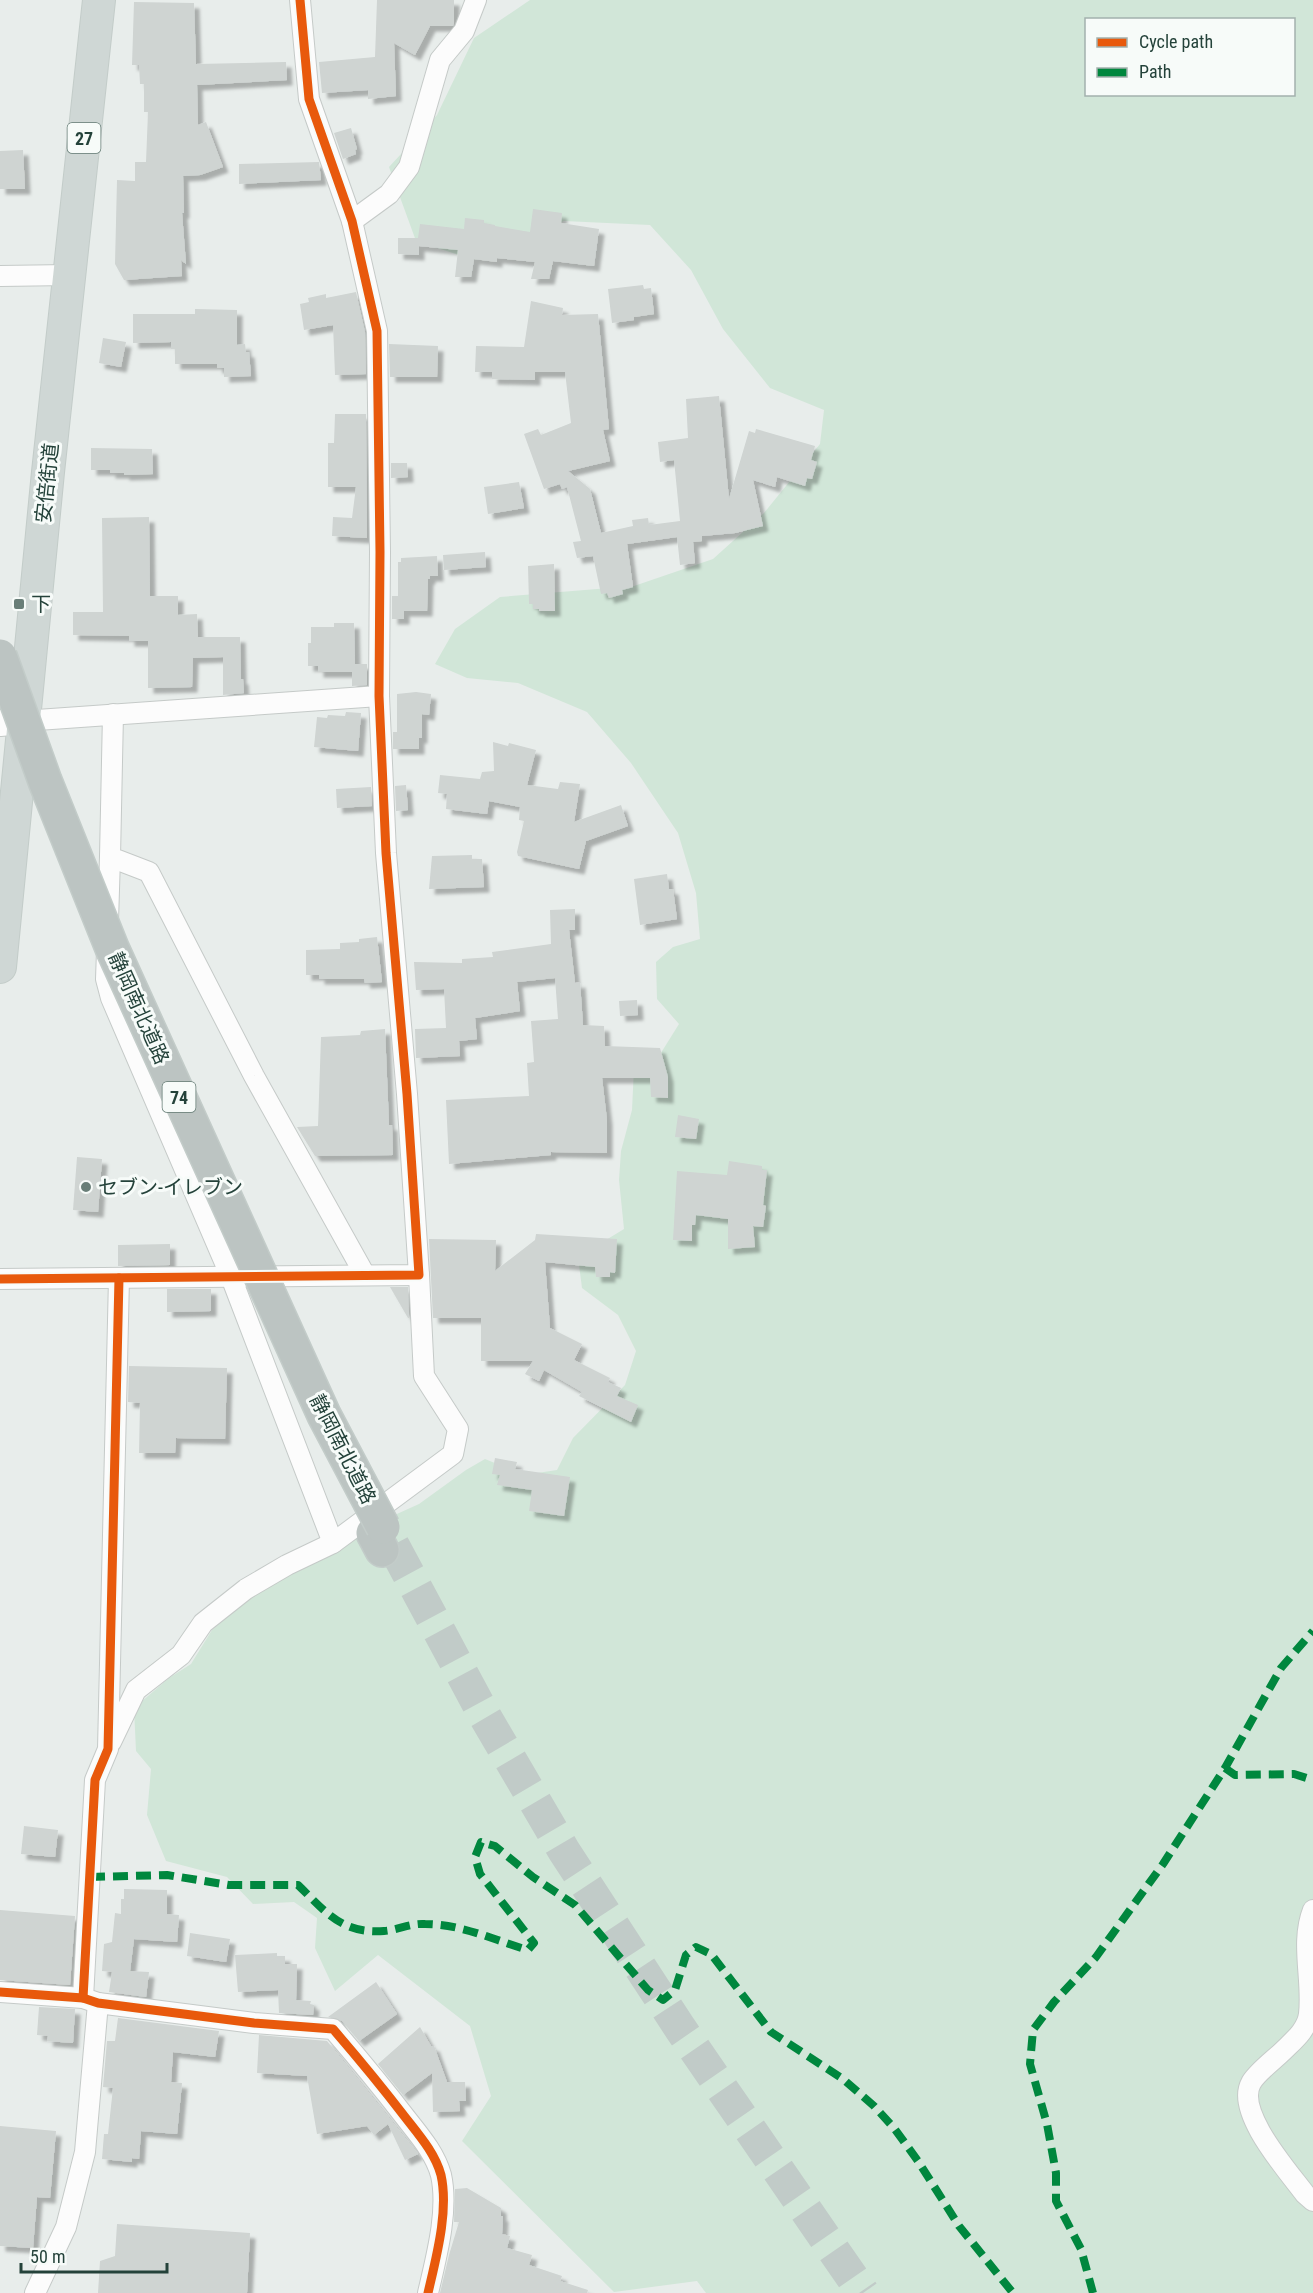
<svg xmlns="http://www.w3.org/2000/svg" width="1313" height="2293" font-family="'Roboto Condensed','Noto Sans JP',sans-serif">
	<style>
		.green { fill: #d1e6d8; fill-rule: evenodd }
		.building { fill: #cfd4d2; filter: url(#shadow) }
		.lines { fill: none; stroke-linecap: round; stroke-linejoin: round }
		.motorway-tunnel { stroke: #c1cbc8; stroke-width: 33; stroke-dasharray: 33 16; stroke-linecap: butt }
		.minor-casing { stroke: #c5cac8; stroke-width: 22 }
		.tertiary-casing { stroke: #c5cac8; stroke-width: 28 }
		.primary-casing { stroke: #c3ccc9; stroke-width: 34 }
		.motorway-casing { stroke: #c3ccc9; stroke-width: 36 }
		.minor { stroke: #fcfcfc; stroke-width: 20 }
		.tertiary { stroke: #fcfcfc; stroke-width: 26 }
		.primary { stroke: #cfd7d5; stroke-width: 32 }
		.motorway { stroke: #bcc4c2; stroke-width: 33 }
		.motorway-bridge-casing { stroke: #c3ccc9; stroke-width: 36; stroke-linecap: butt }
		.motorway-bridge { stroke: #bcc4c2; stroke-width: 33 }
		.quiet { stroke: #00873e; stroke-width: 8; stroke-dasharray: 15 8; stroke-linecap: butt }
		.cycleway-casing { stroke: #f7fbf9; stroke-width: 13 }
		.cycleway { stroke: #e8590c; stroke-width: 9 }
		.poi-dot { fill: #697e78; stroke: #f7fbf9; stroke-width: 2 }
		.labels { text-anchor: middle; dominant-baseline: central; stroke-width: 6; stroke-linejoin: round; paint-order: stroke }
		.shield { fill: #f7fbf9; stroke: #637a73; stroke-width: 1.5 }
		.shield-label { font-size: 18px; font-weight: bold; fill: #24423a }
		.street-label { font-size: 20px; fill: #24423a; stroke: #f7fbf9 }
		.poi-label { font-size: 20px; fill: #24423a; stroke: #f7fbf9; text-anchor: start }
	</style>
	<defs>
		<filter id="shadow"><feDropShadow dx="5.5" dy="5.5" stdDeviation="1.5" flood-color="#0004"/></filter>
	</defs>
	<rect width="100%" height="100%" fill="#e8edeb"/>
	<!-- green -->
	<path class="green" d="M530 0H1313V2293H706L697 2281 614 2292 462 2141 491 2096 470 2026 378 1955 335 1991 315 1948 317 1918 294 1902 253 1904 227 1877 166 1861 147 1815 151 1769 136 1751 134 1708 169 1678 191 1664 212 1630 251 1597 357 1532 419 1504 466 1470 485 1459 524 1475 557 1470 573 1438 625 1385 636 1351 618 1315 582 1288 578 1257 624 1229 619 1180 621 1151 632 1110 634 1068 659 1056 679 1024 657 999 656 962 673 947 700 939 696 893 678 833 631 763 587 712 518 683 467 678 435 664 455 629 500 597 634 586 713 559 764 513 820 444 824 410 770 388 723 329 691 270 650 225 564 221 465 257 416 241 389 167 437 115 474 38ZM1086 20H1294V94H1086Z"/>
	<!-- building -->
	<g class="building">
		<polygon points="377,0 454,0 454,23 453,26 430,26 415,55 394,43 396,96 368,99 368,90 322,93 319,62 375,57"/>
		<polygon points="134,2 194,3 196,64 286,62 287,80 197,85 198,125 206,122 223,167 200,175 183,176 184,213 182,213 186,264 181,260 182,276 124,280 115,264 117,180 135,181 135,162 146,162 148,112 144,112 144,84 140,84 139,65 132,65"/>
		<polygon points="351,128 357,149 355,150 356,154 343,159 334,133"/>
		<polygon points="23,150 25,189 0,189 0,151"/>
		<polygon points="319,162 321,180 239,184 239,164"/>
		<polygon points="533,209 562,213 561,223 599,229 594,266 553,261 549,279 531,279 535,262 497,258 497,262 474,259 471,277 455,277 458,250 419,246 419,255 398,254 398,238 418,238 420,224 464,229 465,218 484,220 484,223 495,225 495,226 530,232"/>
		<polygon points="643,285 644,289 651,288 654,314 634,317 634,320 612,323 608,289"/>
		<polygon points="356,292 365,332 366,374 335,375 333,325 304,330 300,304 309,302 308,298 326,294 326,298"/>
		<polygon points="531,301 563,308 562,315 598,314 609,429 603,430 610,461 568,471 590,489 601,533 633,526 632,520 648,518 649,525 680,521 674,460 660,462 658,442 688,438 686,399 719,396 729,499 749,431 755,433 756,429 815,446 811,460 817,462 812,479 807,478 805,486 777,477 775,487 753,480 763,526 735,533 702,536 702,541 693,542 695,563 680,565 677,537 627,544 633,587 622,590 623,594 609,598 607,593 601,594 593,556 577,558 573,542 581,541 567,487 562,489 560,484 544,489 524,434 538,429 541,435 571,423 565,372 535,372 535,380 492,379 492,372 475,372 476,346 524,347"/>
		<polygon points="195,309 237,310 237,345 245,344 246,352 249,352 251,376 224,377 224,368 217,368 217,364 175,364 175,349 171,349 171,342 133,343 133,314 195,314"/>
		<polygon points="103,338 126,342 121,367 99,363"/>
		<polygon points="389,344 438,346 437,377 390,377"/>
		<polygon points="335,414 366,414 367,538 332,536 333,517 352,518 356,487 328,487 328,443 334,443"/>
		<polygon points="91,448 152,449 153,474 124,475 124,473 110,473 110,470 91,470"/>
		<polygon points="391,463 407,463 408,477 391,478"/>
		<polygon points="519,482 524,508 488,514 484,487"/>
		<polygon points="149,517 150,596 178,596 178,615 197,614 198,637 240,637 241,679 243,679 244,693 223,695 223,657 193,658 192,687 148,688 148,641 129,641 129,636 73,635 73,612 103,612 102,518"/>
		<polygon points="485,552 486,567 444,570 443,555"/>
		<polygon points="437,556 438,576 430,576 430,579 428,579 427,611 404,611 404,619 392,619 392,596 398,596 398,562 401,562 401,558"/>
		<polygon points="554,564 555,611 539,611 539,609 533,609 533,604 529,604 528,566"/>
		<polygon points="334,623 354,623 355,664 367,664 367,685 352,686 352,672 318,672 318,666 308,666 308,643 311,643 311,627 334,627"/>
		<polygon points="416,692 431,694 429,715 422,714 422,738 419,738 419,749 393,749 393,732 397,732 397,694"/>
		<polygon points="346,712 361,713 358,751 314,747 317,717 327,718 328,715 345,716"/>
		<polygon points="493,742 508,746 509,743 536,750 527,785 558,789 560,782 580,784 574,822 621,805 628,826 586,841 579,869 518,856 517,852 524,821 519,820 520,807 489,801 487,814 446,809 447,794 438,793 440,775 480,779 482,772 494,771"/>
		<polygon points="406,785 408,810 396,811 395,786"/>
		<polygon points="371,787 372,806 337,808 336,789"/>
		<polygon points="472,855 472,859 482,859 484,887 429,889 432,856"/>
		<polygon points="667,874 669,889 673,889 677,919 640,925 634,879"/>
		<polygon points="575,909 575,930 569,930 575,983 580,982 583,1025 604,1026 605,1046 660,1048 668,1077 668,1098 651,1097 650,1078 602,1078 607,1120 607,1153 551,1152 551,1155 449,1164 446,1100 529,1096 527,1063 534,1062 531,1021 558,1019 555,978 517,982 520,1011 475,1018 477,1039 459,1041 460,1056 416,1058 415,1029 446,1028 444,989 416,990 414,962 462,963 462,959 493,957 492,952 551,944 550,910"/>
		<polygon points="377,937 382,982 365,983 364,979 319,979 319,975 306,975 306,950 340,949 340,943 359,942 359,939"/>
		<polygon points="637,1000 638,1015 620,1016 619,1001"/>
		<polygon points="385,1029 389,1125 392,1125 393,1155 315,1156 297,1127 318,1126 321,1037 360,1035 361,1031"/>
		<polygon points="678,1115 699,1119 696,1139 675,1137"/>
		<polygon points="77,1157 102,1159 98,1212 73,1210"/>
		<polygon points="729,1161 762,1166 762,1170 767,1170 763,1205 766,1206 763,1227 753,1226 755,1247 728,1249 728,1219 696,1215 695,1225 692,1225 692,1241 673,1240 677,1171 727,1175"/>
		<polygon points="536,1234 617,1239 615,1273 610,1272 610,1277 596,1277 595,1267 545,1262 550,1328 582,1344 574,1360 610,1378 608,1382 621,1388 617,1396 638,1405 631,1422 579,1396 582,1392 544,1370 539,1381 525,1374 533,1361 481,1361 481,1318 433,1318 429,1239 496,1240 495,1271 535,1240"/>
		<polygon points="170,1244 170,1265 118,1266 118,1245"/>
		<polygon points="390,1287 408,1287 409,1318 408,1318"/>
		<polygon points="167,1289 211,1289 211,1311 167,1312"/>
		<polygon points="129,1366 227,1368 225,1439 176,1438 175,1453 139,1453 140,1403 128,1402"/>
		<polygon points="495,1458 517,1462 515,1469 570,1477 564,1516 529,1511 532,1490 497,1485 500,1475 492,1474"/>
		<polygon points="24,1826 58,1830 55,1857 21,1854"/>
		<polygon points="124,1889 167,1890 167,1914 179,1915 177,1942 134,1939 130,1971 149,1972 146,1997 109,1992 112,1972 102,1971 104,1944 112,1942 115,1913 121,1914 121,1899 124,1899"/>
		<polygon points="0,1910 75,1916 70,1985 0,1980"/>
		<polygon points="190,1933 230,1939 226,1962 187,1956"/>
		<polygon points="277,1953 277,1956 285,1956 285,1964 297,1964 296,2000 311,2001 310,2004 314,2005 313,2015 279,2013 278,1990 238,1992 235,1955"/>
		<polygon points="376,1982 397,2014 359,2041 342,2021 328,2017"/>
		<polygon points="39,2007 75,2009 73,2043 47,2041 48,2036 37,2035"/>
		<polygon points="118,2018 219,2031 215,2057 173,2052 171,2082 182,2083 177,2134 141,2131 139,2159 132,2158 132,2162 102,2159 104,2134 108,2134 113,2088 103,2087 107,2041 115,2041"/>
		<polygon points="420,2027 431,2046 434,2046 447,2082 465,2082 466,2101 459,2101 460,2111 433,2112 432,2073 403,2095 378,2064"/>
		<polygon points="259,2035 327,2041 418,2154 405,2160 388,2124 374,2135 367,2126 317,2134 307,2076 257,2073"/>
		<polygon points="0,2126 56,2131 50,2198 37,2197 33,2248 0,2246"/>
		<polygon points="467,2188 501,2208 501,2216 503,2216 502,2234 510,2236 507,2248 532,2255 529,2265 562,2276 560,2281 588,2290 587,2293 440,2293 449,2255 459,2222 454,2222 455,2189"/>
		<polygon points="117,2224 250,2233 247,2293 98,2293 100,2261 115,2256"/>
	</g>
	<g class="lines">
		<!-- motorway-tunnel -->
		<polyline class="motorway-tunnel" points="393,1545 483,1713 564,1851 680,2028 863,2293"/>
		<defs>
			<g id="minor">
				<polyline points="352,221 389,194 409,167 440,60 464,31 476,0"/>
				<polyline points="0,276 69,275"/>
				<polyline points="113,714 110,857 149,872 254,1076 365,1275"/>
				<polyline points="23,721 379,696"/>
				<polyline points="108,921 110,857"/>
				<polyline points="107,951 106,979 111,998 231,1277 333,1543"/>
				<polyline points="0,1279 419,1275 407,1094 386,853 379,696 380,552 377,331 352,221 309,99 300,0"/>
				<polyline points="111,1742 136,1690 181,1655 203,1623 246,1589 287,1565 333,1543 453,1454 458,1429 424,1376 419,1275"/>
				<path d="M1313 1910C1300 1943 1313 1979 1309 2014 1307 2030 1294 2040 1283 2051 1275 2059 1256 2073 1251 2083 1235 2112 1288 2171 1305 2194L1313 2201"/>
				<path d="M0 1992 83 1998 98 2003 254 2023 333 2029C358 2058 382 2087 405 2117 419 2135 435 2153 441 2175 449 2211 436 2258 428 2293"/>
				<polyline points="83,1998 95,1780 108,1749 119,1278"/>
				<polyline points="35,2293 66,2227 85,2152 98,2003"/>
			</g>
			<polyline id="tertiary" points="0,723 23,721"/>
			<polyline id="primary" points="0,967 48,472 99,0"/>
			<polyline id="motorway" points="373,1533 382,1550"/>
		</defs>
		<!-- minor casing -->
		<use href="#minor" class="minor-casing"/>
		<!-- tertiary casing -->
		<use href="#tertiary" class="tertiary-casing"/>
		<!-- primary casing -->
		<use href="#primary" class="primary-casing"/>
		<!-- motorway casing -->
		<use href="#motorway" class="motorway-casing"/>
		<!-- minor -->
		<use href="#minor" class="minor"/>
		<!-- tertiary -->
		<use href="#tertiary" class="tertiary"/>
		<!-- primary -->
		<use href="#primary" class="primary"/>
		<!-- motorway -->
		<use href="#motorway" class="motorway"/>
		<defs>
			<polyline id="motorway-bridge" points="0,656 45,781 112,948 324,1415 383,1527"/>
		</defs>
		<!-- motorway-bridge casing -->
		<use href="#motorway-bridge" class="motorway-bridge-casing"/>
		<!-- motorway-bridge -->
		<use href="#motorway-bridge" class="motorway-bridge"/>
		<!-- quiet -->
		<g class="quiet">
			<polyline points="1225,1768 1235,1775 1294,1774 1313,1780"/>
			<path d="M90 1877 167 1875 229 1885H298C326 1912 341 1934 384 1931 398 1930 411 1923 425 1924 461 1924 494 1940 528 1950L534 1943 480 1874 475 1857 481 1842 495 1846 533 1877 575 1905 648 1990 663 2000 675 1990 686 1955 696 1947 711 1954 771 2032 843 2079 874 2106 894 2128 918 2161 959 2226 1013 2293"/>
			<polyline points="1093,2293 1081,2249 1056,2201 1056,2173 1047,2124 1030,2064 1033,2030 1054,2002 1096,1957 1163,1864 1225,1768 1281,1668 1313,1631"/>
		</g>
		<defs>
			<g id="cycleway">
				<polyline points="0,1279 419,1275 407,1094 386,853 379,696 380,552 377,331 352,221 309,99 300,0"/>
				<path d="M0 1992 83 1998 98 2003 254 2023 333 2029C358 2058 382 2087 405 2117 419 2135 435 2153 441 2175 449 2211 436 2258 428 2293"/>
				<polyline points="83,1998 95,1780 108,1749 119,1278"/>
			</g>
		</defs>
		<!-- cycleway casing -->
		<use href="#cycleway" class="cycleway-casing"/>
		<!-- cycleway -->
		<use href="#cycleway" class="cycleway"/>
	</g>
	<!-- markers -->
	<g class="poi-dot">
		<rect x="13" y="598" width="12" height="12" rx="3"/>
		<circle cx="86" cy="1187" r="6"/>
	</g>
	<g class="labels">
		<!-- shield labels -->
		<g class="shield">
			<rect x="67.5" y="123" width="33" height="30" rx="4.5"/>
			<rect x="162.5" y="1082" width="33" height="30" rx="4.5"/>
		</g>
		<g class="shield-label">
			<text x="84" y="138">27</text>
			<text x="179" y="1097">74</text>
		</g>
		<!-- street labels -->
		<g class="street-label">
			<text transform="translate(47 483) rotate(-84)">安倍街道</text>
			<text transform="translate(139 1008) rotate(66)">静岡南北道路</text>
			<text transform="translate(343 1449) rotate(63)">静岡南北道路</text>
		</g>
		<!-- poi labels -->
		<g class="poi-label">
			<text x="31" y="604">下</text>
			<text x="98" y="1187">セブン-イレブン</text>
		</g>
	</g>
	<!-- legend -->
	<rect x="1085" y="18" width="210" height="78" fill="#f7fbf9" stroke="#a3b1ad" stroke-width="1.5"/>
	<rect x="1097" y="38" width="30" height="9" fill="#e8590c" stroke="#a3b1ad" stroke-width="1.5"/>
	<text x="1139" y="48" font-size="18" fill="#24423a">Cycle path</text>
	<rect x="1097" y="68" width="30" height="9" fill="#00873e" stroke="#a3b1ad" stroke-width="1.5"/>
	<text x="1139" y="78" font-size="18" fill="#24423a">Path</text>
	<!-- scale -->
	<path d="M21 2263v9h146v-9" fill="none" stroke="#24423a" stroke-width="3"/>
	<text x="30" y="2263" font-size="18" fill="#24423a" stroke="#f7fbf9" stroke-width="4.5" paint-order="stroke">50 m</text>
</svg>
